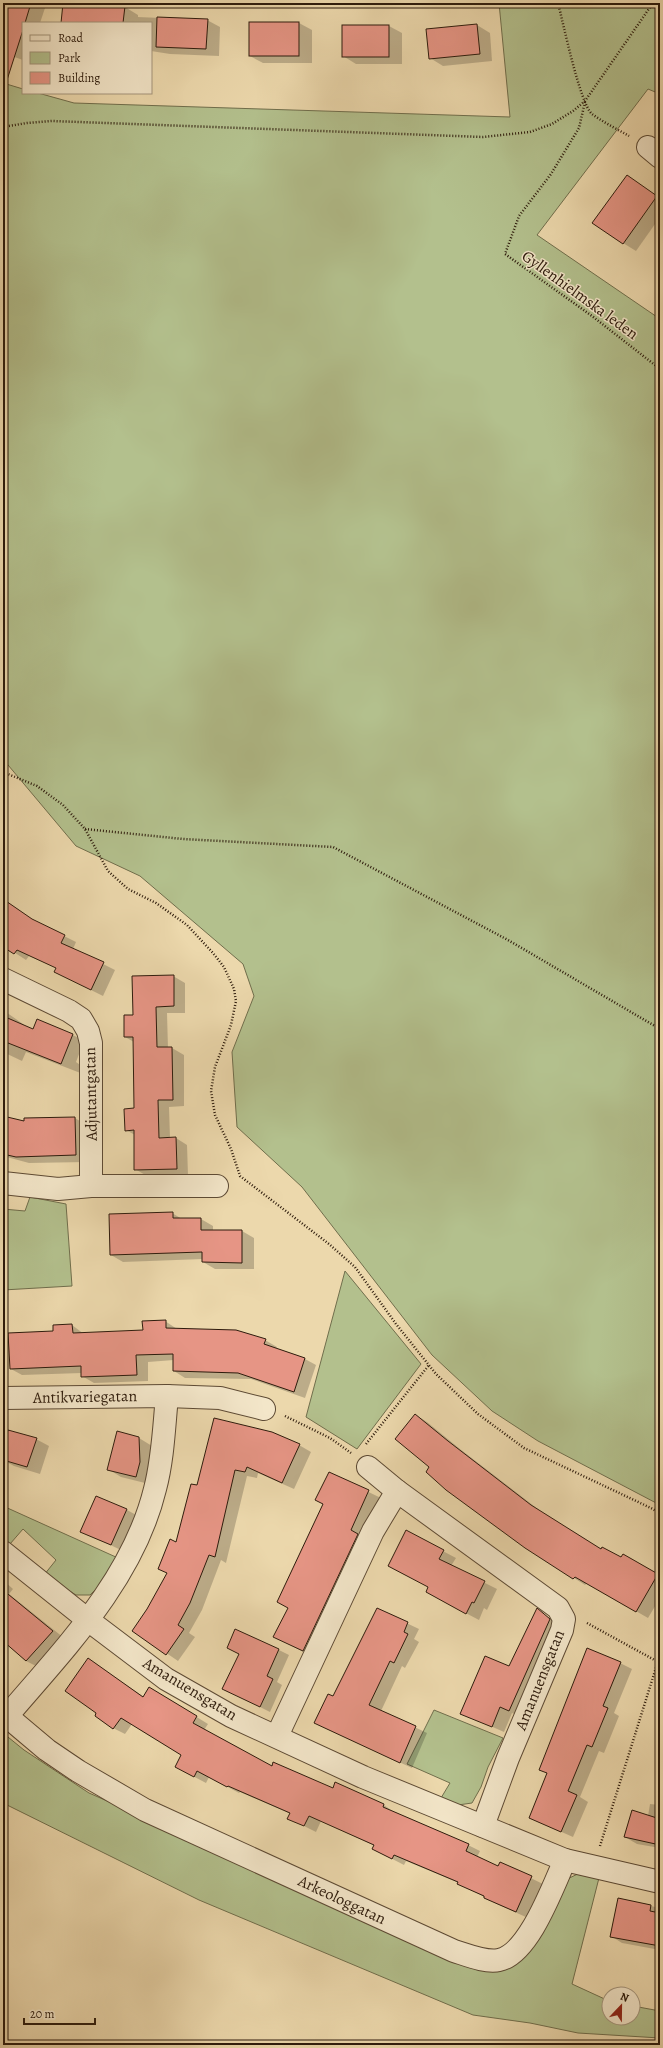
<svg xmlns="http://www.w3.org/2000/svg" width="663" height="2048" font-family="Alegreya,serif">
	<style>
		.green { fill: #b3c08d; stroke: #706e4c }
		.shadow { fill: #0003 }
		.building { fill: #e69585; stroke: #2d1b0c }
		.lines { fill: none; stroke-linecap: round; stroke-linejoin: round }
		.street-casing { stroke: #5d4a34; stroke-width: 24 }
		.path { stroke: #2d1b0c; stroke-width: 2.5; stroke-dasharray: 1 2; stroke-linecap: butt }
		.street { stroke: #f3e6c9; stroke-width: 22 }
		.labels { text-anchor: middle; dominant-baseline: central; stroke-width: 3; stroke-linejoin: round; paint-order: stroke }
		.street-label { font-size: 16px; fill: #2d1b0c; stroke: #f3e6c9 }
	</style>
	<rect width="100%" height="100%" fill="#ecd8ac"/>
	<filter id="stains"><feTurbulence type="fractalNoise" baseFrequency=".005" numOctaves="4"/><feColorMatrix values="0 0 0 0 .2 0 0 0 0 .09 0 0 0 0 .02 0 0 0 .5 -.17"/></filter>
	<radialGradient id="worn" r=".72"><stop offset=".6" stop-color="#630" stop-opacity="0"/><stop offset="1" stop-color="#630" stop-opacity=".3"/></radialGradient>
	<!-- green -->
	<g class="green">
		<polygon points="499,3 660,3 660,94 648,89 537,235 660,319 660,1505 538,1441 492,1411 432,1355 302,1187 237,1127 232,1052 254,996 243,964 140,876 76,846 3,759 3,83 23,89 23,93 38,93 74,103 510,117"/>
		<polygon points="30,1197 66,1204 72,1286 3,1290 3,1209 25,1211"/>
		<polygon points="345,1271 421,1364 357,1449 306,1417"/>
		<polygon points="3,1506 118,1558 102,1583 90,1595 76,1595 44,1575 56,1560 23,1529 10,1544 3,1539"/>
		<polygon points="434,1710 503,1738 488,1767 481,1787 472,1803 458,1805 441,1798 450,1783 407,1764"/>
		<polygon points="3,1733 24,1750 89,1793 482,1966 502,1966 563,1881 584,1871 600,1874 572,1984 609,2001 609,2018 633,2018 633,2006 660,2011 660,2038 578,2033 530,2023 473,2015 199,1900 3,1803"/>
	</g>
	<!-- shadow -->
	<g class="shadow">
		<polygon points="3,3 43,3 46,5 40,23 23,23 23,60 3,53"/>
		<polygon points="64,3 125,7 138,15 138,17 207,20 220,27 219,56 170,54 151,51 151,23 62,23"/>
		<polygon points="299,23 312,30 312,63 263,63 250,56"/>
		<polygon points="477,25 490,33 492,61 443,66 430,58"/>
		<polygon points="343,26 389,26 402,33 402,64 356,64 343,56"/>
		<polygon points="627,176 660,198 660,217 636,251 623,243"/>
		<polygon points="3,899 38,923 76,942 73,949 115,970 103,996 55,972 57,968 29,956 26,960 3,945"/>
		<polygon points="173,976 185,983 185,1013 167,1013 168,1048 172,1048 184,1055 184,1106 169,1107 170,1138 176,1138 187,1145 188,1175 147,1176 135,1169 135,1135 126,1130 135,1109 134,1042 125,1037 134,1016"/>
		<polygon points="3,1010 33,1031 37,1021 73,1035 84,1041 76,1062 86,1069 83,1074 26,1052 22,1061 3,1052"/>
		<polygon points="3,1117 25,1122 75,1118 86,1125 87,1162 29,1163 3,1156"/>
		<polygon points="172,1213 182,1219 201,1219 213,1226 213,1231 242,1231 254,1238 254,1269 215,1269 203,1262 203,1259 123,1262 111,1255"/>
		<polygon points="165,1321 177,1329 265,1340 277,1347 276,1349 305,1359 316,1365 305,1398 251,1379 185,1378 174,1371 174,1360 148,1362 148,1381 94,1383 82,1376 82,1373 22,1375 11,1369 54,1332 72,1325 84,1334 144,1331"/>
		<polygon points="416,1415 427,1422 460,1449 543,1513 602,1550 622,1559 624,1555 660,1576 660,1598 648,1618 587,1583 585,1585 574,1578 431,1467"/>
		<polygon points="215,1419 299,1445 311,1452 294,1489 258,1473 257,1478 247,1476 226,1563 221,1560 202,1610 189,1633 195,1637 178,1661 134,1631 148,1610 168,1574 198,1486"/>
		<polygon points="139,1438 152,1446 149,1484 121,1477 108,1469"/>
		<polygon points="36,1439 49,1446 40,1474 14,1466 3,1460 3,1450"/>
		<polygon points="329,1473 381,1498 315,1658 275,1637 289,1608 324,1504"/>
		<polygon points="127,1510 140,1517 125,1552 81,1531"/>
		<polygon points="407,1532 456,1558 451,1566 497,1589 487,1610 484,1608 479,1620 439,1599 429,1587"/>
		<polygon points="3,1580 13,1589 9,1594 64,1638 38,1667 26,1661 3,1640"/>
		<polygon points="377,1609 419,1629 414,1639 419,1642 405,1668 402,1666 381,1711 427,1733 412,1768 327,1729"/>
		<polygon points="538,1610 561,1626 521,1717 512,1713 504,1732 461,1713 509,1668"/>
		<polygon points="228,1648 279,1650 289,1655 277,1682 282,1685 270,1712 234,1694 240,1655"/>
		<polygon points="89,1660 144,1697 161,1695 208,1724 204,1730 272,1768 333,1789 336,1783 384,1805 395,1813 468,1845 480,1851 477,1857 498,1867 500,1863 543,1884 528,1918 497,1904 459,1883 406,1861 404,1865 373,1849 375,1846 321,1821 316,1832 288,1818 291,1814 240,1792 239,1793 209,1777 206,1783 187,1773 182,1755 132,1724 125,1734 113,1728 98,1713"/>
		<polygon points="620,1663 632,1669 614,1713 619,1716 604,1753 599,1751 580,1797 588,1802 573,1837 530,1818 548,1774 540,1769"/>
		<polygon points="650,1804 660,1805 660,1848 637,1844 625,1837 648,1816"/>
		<polygon points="618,1899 660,1908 660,1950 622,1943 611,1936"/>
	</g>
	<!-- building -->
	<g class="building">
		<polygon points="3,3 31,3 25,23 23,23 23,30 7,80 3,79"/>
		<polygon points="63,3 93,3 125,6 123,23 61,23"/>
		<polygon points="157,17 208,19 206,49 156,47"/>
		<rect x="249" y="22" width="50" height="34"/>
		<polygon points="477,24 480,54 429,59 426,29"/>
		<rect x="342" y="25" width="47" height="32"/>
		<polygon points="627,175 657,196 623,244 592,223"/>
		<polygon points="3,899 32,919 65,935 61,943 104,962 91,990 54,972 56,968 17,950 14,954 3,947"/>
		<polygon points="174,975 174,1006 156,1007 157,1047 172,1047 173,1100 158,1100 159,1138 176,1137 177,1169 134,1170 134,1130 125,1131 124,1109 134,1108 133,1037 124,1037 124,1015 133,1015 132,976"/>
		<polygon points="3,1016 33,1029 37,1019 73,1034 61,1064 3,1041"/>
		<polygon points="3,1116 24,1121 24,1118 75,1117 76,1155 16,1157 3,1154"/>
		<polygon points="173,1212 173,1218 201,1218 201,1230 242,1230 242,1263 202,1262 202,1252 110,1255 109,1214"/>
		<polygon points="166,1320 166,1328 236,1330 266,1339 264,1344 305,1358 294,1392 238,1373 173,1371 173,1354 136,1355 137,1375 81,1377 81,1366 10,1369 8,1333 53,1331 53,1325 72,1324 73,1333 143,1330 142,1321"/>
		<polygon points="415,1414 448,1441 531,1505 601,1549 602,1547 621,1557 623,1554 658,1574 636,1612 575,1577 573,1579 525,1548 446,1490 426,1472 429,1467 395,1439"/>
		<polygon points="214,1418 272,1432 300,1444 282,1483 247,1467 245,1472 235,1470 215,1557 209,1555 190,1603 178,1625 184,1629 166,1655 132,1631 147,1609 167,1573 158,1569 170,1539 176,1542 191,1484 197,1485"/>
		<polygon points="8,1430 37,1438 27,1467 3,1460 3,1447"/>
		<polygon points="117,1431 139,1437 140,1462 136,1477 107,1470"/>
		<polygon points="329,1472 369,1490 351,1530 358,1534 303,1651 273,1637 288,1608 277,1602 323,1504 315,1500"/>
		<polygon points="96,1496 127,1509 111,1545 80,1532"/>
		<polygon points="406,1530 444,1550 439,1559 485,1581 474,1603 472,1602 466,1614 426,1592 428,1587 388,1566"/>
		<polygon points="3,1590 53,1631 26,1661 3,1641"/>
		<polygon points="377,1608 408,1622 404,1632 408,1634 394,1663 390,1661 369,1705 416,1726 400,1763 314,1723 328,1694 333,1696"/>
		<polygon points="537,1608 550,1619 509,1711 500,1707 492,1727 460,1714 485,1656 509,1666"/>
		<polygon points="235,1629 279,1649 267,1676 273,1679 260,1707 222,1689 239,1654 227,1648"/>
		<polygon points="587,1648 621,1662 603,1706 608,1708 592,1747 587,1745 568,1791 577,1795 561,1832 529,1818 547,1773 539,1770"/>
		<polygon points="88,1658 143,1697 149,1687 197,1716 193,1723 272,1766 273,1762 333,1788 335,1782 384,1804 383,1807 469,1844 466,1851 498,1866 500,1862 532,1876 516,1912 484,1898 484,1896 457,1884 458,1882 394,1855 392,1859 372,1849 374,1845 309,1816 304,1826 287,1819 290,1813 228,1786 227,1787 197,1771 194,1777 175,1767 181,1755 121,1718 113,1729 95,1716 96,1713 65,1691"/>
		<polygon points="632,1810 660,1819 660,1845 624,1837"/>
		<polygon points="618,1898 651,1905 650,1911 660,1913 660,1946 610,1937"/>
	</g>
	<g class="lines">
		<defs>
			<g id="street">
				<polyline points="648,147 660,157"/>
				<polyline points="3,979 69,1011 81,1019 88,1031 91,1043 91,1186"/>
				<polyline points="3,1183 58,1189 91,1186 217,1186"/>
				<polyline points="3,1398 167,1396 220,1398 264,1409"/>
				<polyline points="368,1467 397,1491"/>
				<polyline points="3,1552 88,1620 166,1679 231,1716 363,1777 565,1860 660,1882"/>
				<path d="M3 1713 47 1750 78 1771 145 1810 454 1951C467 1955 486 1963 499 1960 529 1954 553 1886 565 1860"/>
				<path d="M7 1716C65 1648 133 1579 155 1489 163 1459 164 1427 167 1396"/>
				<polyline points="277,1736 373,1531 397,1491 558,1608 564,1619 562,1630 508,1758 483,1826"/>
			</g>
		</defs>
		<!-- street casing -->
		<use href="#street" class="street-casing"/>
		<!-- path -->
		<g class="path">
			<path d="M558 3C563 22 580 104 592 114 603 122 617 129 629 136"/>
			<polyline points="585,102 579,128 551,174 519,216 505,254 592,316 660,369"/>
			<polyline points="3,127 27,123 52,121 483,137 530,132 552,124 573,111 585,101 653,3"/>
			<polyline points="3,772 37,786 63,805 85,829 108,871 128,889 156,903 187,925 213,953 224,967 234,989 236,1001 231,1025 215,1067 211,1091 215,1115 231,1149 240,1176 329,1244 355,1267 396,1324 436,1374 478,1414 524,1448 653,1509 660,1514"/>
			<polyline points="85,829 183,839 333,847 508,940 660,1029"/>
			<polyline points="285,1416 330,1438 351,1453"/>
			<polyline points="366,1444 429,1365"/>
			<polyline points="587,1623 660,1663"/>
			<polyline points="600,1846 660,1655"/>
		</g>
		<!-- street -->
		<use href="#street" class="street"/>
	</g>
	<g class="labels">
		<!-- street labels -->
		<g class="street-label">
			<text transform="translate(580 295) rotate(36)">Gyllenhielmska leden</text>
			<text transform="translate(91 1094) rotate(-91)">Adjutantgatan</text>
			<text transform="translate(85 1397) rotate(-1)">Antikvariegatan</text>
			<text transform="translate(540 1680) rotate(-68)">Amanuensgatan</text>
			<text transform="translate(190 1689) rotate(31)">Amanuensgatan</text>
			<text transform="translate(342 1900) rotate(25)">Arkeologgatan</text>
		</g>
	</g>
	<!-- margin -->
	<rect width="663" height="2048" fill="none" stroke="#ecd8ac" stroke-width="16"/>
	<rect x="4" y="4" width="655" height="2040" fill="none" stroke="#2d1b0c" stroke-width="2"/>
	<rect x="8" y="8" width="647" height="2032" fill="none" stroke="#2d1b0c"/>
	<!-- legend -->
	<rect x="22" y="22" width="130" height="72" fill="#f3e6c9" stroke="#a4957d"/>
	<rect x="30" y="35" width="20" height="6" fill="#f3e6c9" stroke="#a4957d"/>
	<text x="58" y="42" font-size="12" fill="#2d1b0c">Road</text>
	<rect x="30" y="52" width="20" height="12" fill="#b3c08d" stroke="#a4957d"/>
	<text x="58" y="62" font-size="12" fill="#2d1b0c">Park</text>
	<rect x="30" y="72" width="20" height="12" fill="#e69585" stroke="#a4957d"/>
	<text x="58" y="82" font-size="12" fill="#2d1b0c">Building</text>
	<!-- north arrow -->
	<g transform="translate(621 2006) rotate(22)"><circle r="19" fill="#f3e6c9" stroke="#a4957d"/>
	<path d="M0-3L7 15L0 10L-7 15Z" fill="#8f2418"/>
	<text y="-6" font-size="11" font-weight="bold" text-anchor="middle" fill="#2d1b0c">N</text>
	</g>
	<!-- scale -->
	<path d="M24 2018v6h71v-6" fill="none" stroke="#2d1b0c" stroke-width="2"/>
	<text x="30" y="2018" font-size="12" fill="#2d1b0c" stroke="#f3e6c9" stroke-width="3" paint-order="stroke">20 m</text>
	<rect width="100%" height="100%" filter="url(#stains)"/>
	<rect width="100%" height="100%" fill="url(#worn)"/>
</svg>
